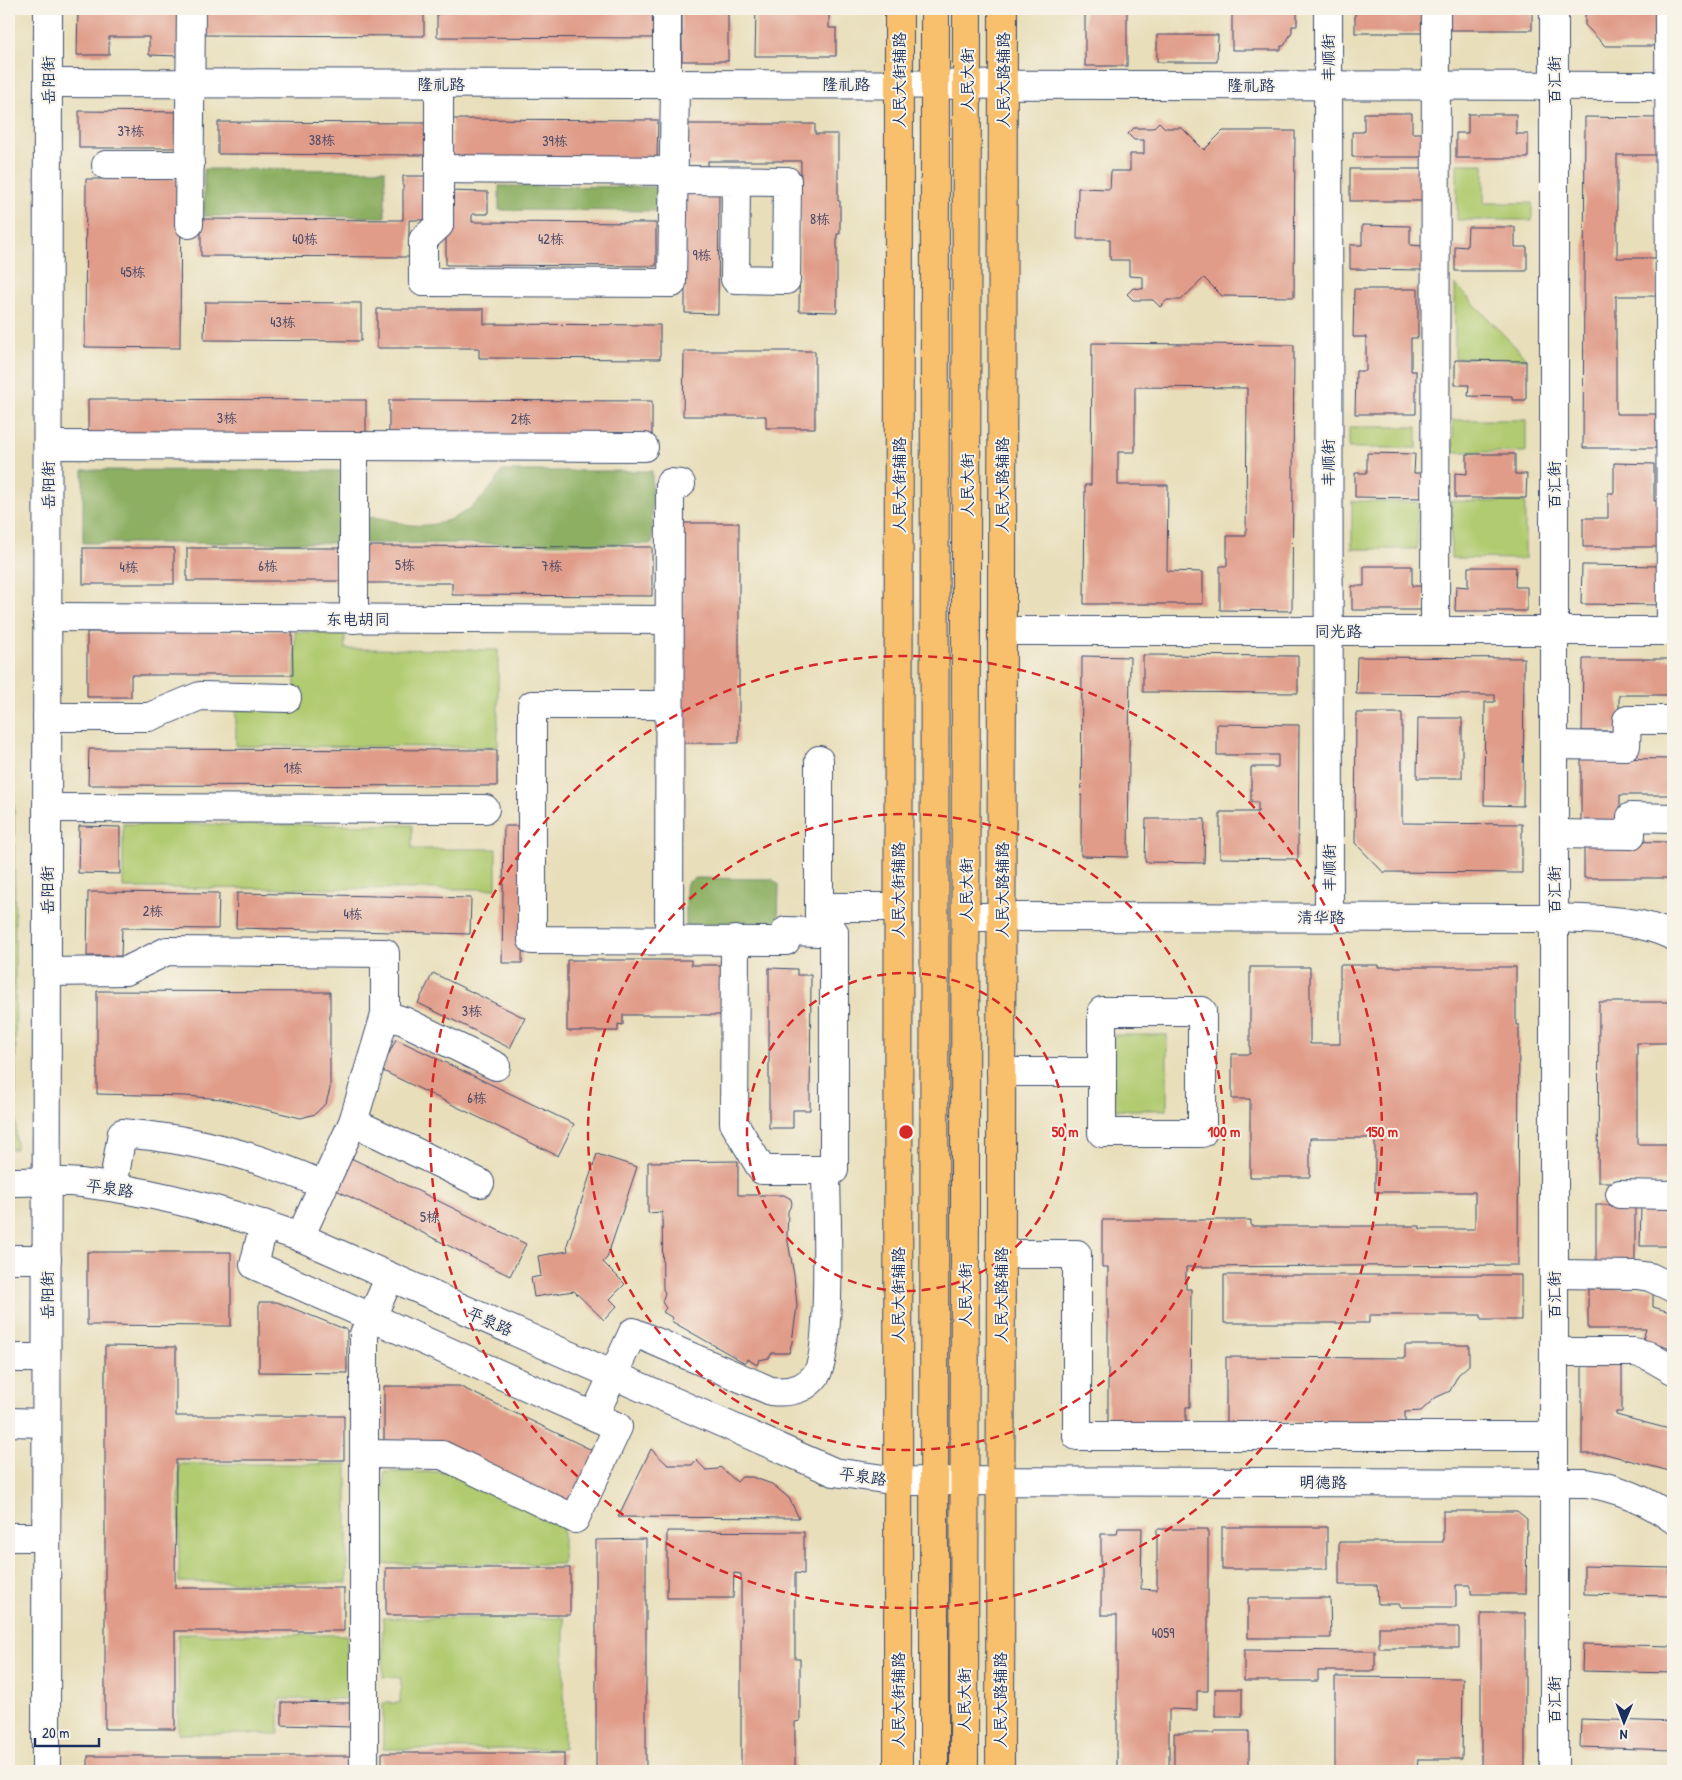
<svg xmlns="http://www.w3.org/2000/svg" width="1682" height="1780" font-family="'Patrick Hand','LXGW WenKai TC',sans-serif">
	<style>
		.green { fill: #b0cb70; stroke: #667d67 }
		.forest { fill: #8caf62; stroke: #546f60 }
		.building { fill: #e09c89 }
		.lines { fill: none; stroke-linecap: round; stroke-linejoin: round }
		.minor-casing { stroke: #3a496c; stroke-width: 30 }
		.major-casing { stroke: #3a496c; stroke-width: 30 }
		.minor { stroke: #fff; stroke-width: 28 }
		.major { stroke: #f8bf6c; stroke-width: 28 }
		.ring { fill: none; stroke: #d62828; stroke-width: 2.5; stroke-dasharray: 9 6 }
		.labels { text-anchor: middle; dominant-baseline: central; stroke-width: 4; stroke-linejoin: round; paint-order: stroke }
		.number-label { font-size: 14px; fill: #4c4a69 }
		.street-label { font-size: 16px; fill: #1b2f5e; stroke: #f7f3e8 }
		.centre { fill: #d62828; stroke: #f7f3e8; stroke-width: 2.5 }
		.ring-label { font-size: 15px; text-anchor: middle; font-weight: bold; fill: #d62828; stroke: #f7f3e8; stroke-width: 4; stroke-linejoin: round; paint-order: stroke }
	</style>
	<rect width="100%" height="100%" fill="#f7f3e8"/>
	<filter id="ink" filterUnits="userSpaceOnUse"><feTurbulence type="fractalNoise" baseFrequency=".02" numOctaves="2"/><feDisplacementMap in="SourceGraphic" scale="10" xChannelSelector="R" yChannelSelector="G"/><feConvolveMatrix kernelMatrix="1 2 1 2 8 2 1 2 1" color-interpolation-filters="sRGB"/></filter>
	<filter id="wash" filterUnits="userSpaceOnUse"><feTurbulence type="fractalNoise" baseFrequency=".0096" numOctaves="4" result="noise"/><feDisplacementMap in="SourceGraphic" scale="20" xChannelSelector="R" yChannelSelector="G"/><feGaussianBlur stdDeviation="1.12" result="paint"/><feColorMatrix in="noise" values="0 0 0 0 0 0 0 0 0 0 0 0 0 0 0 0 0 1.4 0 .05"/><feComposite in="paint" operator="in"/></filter>
	<g filter="url(#wash)">
		<rect width="100%" height="100%" fill="#e8deba"/>
		<!-- green -->
		<g class="green">
			<polygon points="1457,164 1484,164 1484,203 1532,203 1532,220 1457,220"/>
			<polygon points="1455,284 1527,359 1455,358"/>
			<rect x="1453" y="420" width="73" height="32"/>
			<rect x="1349" y="427" width="68" height="21"/>
			<polygon points="1352,501 1418,502 1417,549 1352,549"/>
			<polygon points="1451,501 1525,502 1525,559 1451,558"/>
			<polygon points="295,632 345,633 345,649 498,650 498,747 236,746 236,710 295,711"/>
			<polygon points="9,774 14,774 16,1149 9,1149"/>
			<polygon points="123,824 412,825 412,849 496,849 496,889 123,888"/>
			<rect x="1113" y="1035" width="54" height="75"/>
			<polygon points="179,1464 347,1464 347,1583 179,1582"/>
			<polygon points="384,1472 460,1472 563,1523 563,1564 383,1564"/>
			<polygon points="383,1618 564,1618 564,1749 383,1749 383,1703 400,1703 401,1678 383,1677"/>
			<polygon points="178,1634 347,1635 347,1699 279,1699 279,1734 178,1734"/>
		</g>
		<!-- forest -->
		<g class="forest">
			<polygon points="204,169 385,170 385,217 204,216"/>
			<polygon points="499,186 657,187 657,211 499,210"/>
			<polygon points="83,470 349,471 348,543 83,543"/>
			<path d="M502 471H652V544L360 543 366 518C382 515 396 523 411 525 451 529 484 504 502 471Z"/>
			<polygon points="696,878 772,879 779,885 778,928 689,930 686,925 686,888 687,883"/>
		</g>
		<g id="blocks">
			<!-- building -->
			<g class="building">
				<polygon points="78,9 179,9 179,56 149,55 149,37 109,37 109,55 77,55"/>
				<polygon points="200,9 424,9 424,36 200,35"/>
				<polygon points="437,9 659,9 658,38 437,37"/>
				<rect x="682" y="9" width="46" height="52"/>
				<polygon points="756,9 829,9 829,28 836,28 836,56 755,56"/>
				<rect x="1085" y="9" width="42" height="57"/>
				<polygon points="1232,9 1297,9 1297,26 1292,26 1292,32 1284,46 1281,46 1281,50 1232,50"/>
				<rect x="1355" y="9" width="74" height="24"/>
				<rect x="1447" y="9" width="85" height="21"/>
				<polygon points="1585,9 1658,9 1658,46 1605,46 1585,25"/>
				<polygon points="1157,35 1218,35 1217,62 1157,62"/>
				<polygon points="79,111 183,112 183,148 79,148"/>
				<polygon points="1364,113 1412,113 1412,133 1424,133 1424,157 1352,157 1352,132 1364,132"/>
				<polygon points="1468,114 1516,114 1516,134 1528,134 1528,158 1456,158 1456,133 1468,133"/>
				<polygon points="1585,117 1658,118 1658,155 1617,155 1617,258 1657,258 1657,296 1616,296 1616,414 1656,414 1656,448 1583,448"/>
				<polygon points="452,119 658,120 657,161 452,160"/>
				<polygon points="218,122 426,123 426,155 218,154"/>
				<polygon points="1159,122 1165,128 1182,128 1204,150 1223,131 1295,131 1294,297 1222,296 1204,278 1181,300 1167,300 1160,307 1153,300 1133,300 1127,294 1133,288 1143,289 1143,277 1129,276 1129,260 1110,260 1110,239 1077,239 1078,188 1110,189 1111,171 1130,171 1130,154 1144,154 1144,140 1134,140 1128,134 1134,128 1153,128"/>
				<polygon points="687,124 815,124 815,134 838,134 838,201 840,201 840,234 837,234 837,312 799,311 801,161 708,161 708,166 687,166"/>
				<rect x="1350" y="169" width="74" height="32"/>
				<polygon points="403,176 431,176 431,220 409,220 409,257 201,256 201,219 403,220"/>
				<polygon points="86,179 181,179 180,348 85,347"/>
				<polygon points="446,191 488,192 488,214 472,214 472,222 656,223 656,266 446,265"/>
				<polygon points="685,194 719,194 718,314 685,313"/>
				<polygon points="1362,225 1410,226 1410,245 1422,246 1422,270 1350,269 1350,245 1362,245"/>
				<polygon points="1468,227 1515,227 1515,247 1527,247 1527,271 1455,271 1455,246 1467,247"/>
				<polygon points="1354,289 1418,289 1418,338 1411,338 1411,371 1416,371 1416,414 1355,414 1356,371 1366,371 1366,337 1353,337"/>
				<polygon points="205,302 361,303 361,341 204,340"/>
				<polygon points="377,309 484,309 484,324 660,325 660,359 479,358 479,348 377,348"/>
				<polygon points="1092,343 1294,345 1292,611 1220,610 1220,566 1227,566 1227,536 1246,536 1247,388 1135,387 1135,452 1118,452 1118,485 1168,485 1167,571 1203,572 1203,604 1084,604 1085,485 1091,485"/>
				<polygon points="684,351 815,351 815,428 766,428 766,416 683,416"/>
				<polygon points="1455,360 1526,361 1526,400 1512,400 1512,397 1468,396 1469,385 1455,385"/>
				<polygon points="88,399 366,400 366,435 88,434"/>
				<polygon points="389,400 652,401 652,435 389,435"/>
				<polygon points="1367,453 1415,454 1414,473 1426,473 1426,498 1355,497 1355,473 1367,473"/>
				<polygon points="1467,454 1515,454 1515,474 1527,474 1526,498 1455,498 1455,473 1467,474"/>
				<polygon points="1614,463 1654,464 1654,501 1668,501 1668,547 1583,547 1583,518 1608,518 1608,493 1614,493"/>
				<polygon points="683,523 739,523 739,743 682,743"/>
				<polygon points="358,546 652,547 652,596 452,595 452,583 358,583"/>
				<rect x="83" y="548" width="91" height="36"/>
				<rect x="187" y="548" width="162" height="33"/>
				<polygon points="1582,565 1664,566 1664,605 1581,604"/>
				<polygon points="1364,566 1412,566 1412,586 1424,586 1424,610 1352,610 1352,586 1364,586"/>
				<polygon points="1468,567 1516,567 1515,587 1527,587 1527,611 1455,611 1456,586 1468,587"/>
				<polygon points="292,631 293,675 131,675 131,697 87,697 87,632"/>
				<polygon points="1143,655 1298,656 1298,693 1143,692"/>
				<polygon points="1082,656 1130,657 1128,857 1081,856"/>
				<polygon points="1357,657 1524,658 1523,806 1484,805 1485,702 1495,702 1495,695 1356,694"/>
				<polygon points="1583,659 1673,659 1673,695 1619,695 1619,731 1582,731"/>
				<polygon points="1356,713 1402,713 1402,823 1522,824 1522,873 1383,872 1355,843"/>
				<polygon points="1418,718 1462,718 1462,778 1417,778"/>
				<polygon points="1217,724 1299,725 1298,859 1220,858 1220,812 1258,812 1258,802 1251,802 1251,767 1278,767 1278,755 1217,755"/>
				<polygon points="89,749 497,750 497,786 88,785"/>
				<polygon points="1581,758 1673,759 1673,795 1620,795 1620,830 1581,830"/>
				<polygon points="1146,819 1205,819 1204,863 1145,862"/>
				<polygon points="79,826 120,827 120,874 78,873"/>
				<polygon points="504,826 524,826 522,963 502,963"/>
				<polygon points="1584,841 1673,842 1673,878 1584,878"/>
				<polygon points="88,892 219,893 218,929 122,928 121,956 87,956"/>
				<polygon points="237,893 471,898 470,934 236,928"/>
				<polygon points="567,960 691,960 691,965 722,965 722,1015 623,1015 623,1025 618,1024 618,1031 567,1031"/>
				<polygon points="1340,965 1378,965 1378,967 1516,967 1516,1025 1519,1025 1518,1265 1186,1267 1186,1289 1191,1289 1190,1407 1186,1407 1186,1428 1108,1428 1108,1267 1102,1267 1102,1220 1251,1220 1251,1226 1420,1226 1420,1229 1475,1229 1475,1192 1375,1192 1375,1138 1310,1138 1310,1177 1250,1177 1250,1099 1232,1099 1232,1054 1250,1054 1250,967 1310,967 1310,1044 1340,1044"/>
				<polygon points="769,968 797,969 797,975 811,975 810,1110 793,1110 793,1128 769,1128"/>
				<polygon points="433,973 525,1018 510,1048 418,1003"/>
				<polygon points="97,991 330,992 330,1089 326,1103 315,1114 301,1118 221,1099 186,1096 97,1094"/>
				<polygon points="1599,1002 1673,1002 1673,1043 1637,1043 1637,1144 1673,1144 1673,1182 1598,1182"/>
				<polygon points="396,1039 574,1124 558,1156 381,1070"/>
				<polygon points="597,1154 637,1167 607,1258 603,1262 625,1284 610,1299 617,1306 604,1320 574,1291 534,1297 531,1278 541,1276 538,1256 568,1251 567,1245"/>
				<polygon points="349,1157 526,1244 510,1276 334,1189"/>
				<polygon points="738,1161 738,1195 784,1195 791,1199 792,1204 788,1211 787,1236 794,1275 797,1306 792,1342 789,1353 772,1353 769,1358 759,1360 757,1365 747,1359 745,1363 671,1321 673,1318 663,1312 666,1308 662,1302 665,1293 663,1289 662,1212 648,1213 648,1162"/>
				<rect x="1596" y="1205" width="39" height="62"/>
				<polygon points="1641,1207 1673,1207 1673,1246 1640,1246"/>
				<polygon points="87,1252 231,1252 231,1326 87,1325"/>
				<polygon points="1224,1275 1521,1275 1521,1320 1481,1320 1481,1315 1369,1315 1369,1323 1224,1323"/>
				<polygon points="1588,1289 1653,1289 1653,1307 1673,1313 1673,1355 1666,1353 1668,1348 1643,1340 1646,1329 1588,1329"/>
				<polygon points="259,1302 277,1302 347,1330 347,1373 259,1372"/>
				<polygon points="1405,1345 1469,1345 1469,1365 1458,1375 1450,1391 1435,1398 1421,1411 1405,1412 1405,1422 1226,1422 1226,1357 1405,1358"/>
				<polygon points="105,1346 176,1347 176,1416 344,1416 344,1460 176,1460 175,1588 344,1588 344,1631 175,1631 175,1729 105,1729"/>
				<polygon points="1582,1364 1622,1364 1622,1412 1616,1412 1616,1415 1673,1430 1673,1472 1606,1454 1582,1454"/>
				<polygon points="384,1386 459,1386 598,1453 572,1507 384,1445"/>
				<polygon points="651,1449 668,1465 692,1465 696,1460 706,1470 718,1469 720,1467 737,1482 742,1477 752,1477 772,1484 789,1498 799,1518 618,1517"/>
				<polygon points="1443,1511 1517,1511 1527,1519 1526,1594 1471,1594 1471,1585 1456,1585 1456,1607 1400,1607 1400,1604 1378,1604 1377,1585 1339,1585 1339,1542 1443,1542"/>
				<rect x="1222" y="1527" width="105" height="42"/>
				<polygon points="1118,1528 1142,1528 1141,1589 1157,1590 1157,1529 1208,1529 1208,1691 1197,1691 1197,1710 1169,1709 1169,1771 1117,1771 1117,1615 1101,1615 1101,1534 1117,1534"/>
				<polygon points="667,1531 804,1532 804,1574 795,1573 795,1659 800,1659 800,1721 795,1722 795,1771 741,1771 741,1574 734,1573 733,1598 667,1598"/>
				<polygon points="646,1539 646,1771 596,1771 596,1540"/>
				<polygon points="1584,1566 1670,1568 1669,1596 1584,1594"/>
				<rect x="386" y="1568" width="184" height="47"/>
				<polygon points="1248,1598 1330,1598 1331,1638 1248,1638"/>
				<rect x="1481" y="1613" width="44" height="158"/>
				<rect x="1379" y="1627" width="80" height="21"/>
				<polygon points="1583,1644 1673,1646 1673,1673 1582,1671"/>
				<polygon points="1244,1650 1375,1651 1375,1671 1318,1671 1318,1681 1244,1681"/>
				<polygon points="1335,1677 1463,1678 1462,1759 1418,1759 1417,1770 1335,1770"/>
				<rect x="1215" y="1689" width="27" height="27"/>
				<polygon points="282,1702 352,1703 352,1727 282,1725"/>
				<polygon points="1581,1719 1673,1722 1673,1750 1580,1747"/>
				<polygon points="1214,1731 1249,1731 1249,1771 1174,1771 1174,1733 1214,1733"/>
				<rect x="382" y="1753" width="182" height="18"/>
				<rect x="88" y="1756" width="264" height="15"/>
				<rect x="1585" y="1767" width="82" height="4"/>
				<rect x="1264" y="1769" width="49" height="2"/>
			</g>
		</g>
	</g>
	<g filter="url(#ink)">
		<use href="#blocks" fill-opacity="0" stroke="#3a496c" stroke-width="1"/>
		<g class="lines">
			<defs>
				<g id="minor">
					<polyline points="1328,9 1329,917"/>
					<polyline points="1669,9 1671,631"/>
					<polyline points="48,83 1673,86"/>
					<polyline points="439,84 439,225 423,240 423,282 672,283 675,84"/>
					<polyline points="667,84 667,9"/>
					<polyline points="106,165 190,165"/>
					<polyline points="439,169 674,171"/>
					<polyline points="673,180 787,181 786,280 735,279 736,181"/>
					<polyline points="189,224 191,9"/>
					<polyline points="48,445 644,447"/>
					<polyline points="47,617 670,620"/>
					<polyline points="354,619 354,446"/>
					<polyline points="1002,631 1673,631"/>
					<polyline points="1435,631 1436,9"/>
					<polyline points="669,705 532,705 532,940 786,941 786,931 819,932"/>
					<polyline points="47,717 149,717 200,696 287,698"/>
					<polyline points="1554,745 1626,746 1627,720 1673,720"/>
					<polyline points="47,808 485,809"/>
					<polyline points="1554,834 1631,835 1631,817 1673,818"/>
					<polyline points="819,907 898,907"/>
					<path d="M966 917 1554 918C1594 920 1636 918 1673 936"/>
					<polyline points="669,940 670,483 681,484"/>
					<polyline points="735,940 734,1123 762,1170 826,1170"/>
					<polyline points="47,972 126,971 167,951 385,953 385,1015 353,1122 300,1237"/>
					<rect x="1102" y="1011" width="100" height="122"/>
					<polyline points="385,1015 404,1021 496,1066"/>
					<polyline points="1001,1072 1102,1072"/>
					<polyline points="353,1122 480,1183"/>
					<path d="M9 1182C35 1182 63 1180 89 1184 162 1193 232 1213 300 1237L834 1472 898 1481 1586 1483C1618 1488 1647 1500 1673 1519"/>
					<path d="M113 1187 122 1133C195 1139 256 1155 323 1185"/>
					<polyline points="1620,1194 1673,1195"/>
					<polyline points="264,1224 254,1265 618,1427 575,1519 442,1455 364,1454"/>
					<polyline points="1001,1254 1077,1254 1077,1436 1554,1436"/>
					<polyline points="9,1259 47,1259"/>
					<polyline points="1554,1274 1637,1275 1650,1277 1673,1288"/>
					<polyline points="1554,1352 1634,1352 1647,1355 1673,1370"/>
					<polyline points="9,1358 46,1358"/>
					<path d="M594 1416 633 1332 771 1391C788 1393 805 1390 816 1375 833 1351 826 1207 826 1170H834V932H819V760"/>
					<polyline points="9,1422 46,1423"/>
					<polyline points="9,1537 46,1537"/>
					<polyline points="46,1771 48,9"/>
					<polyline points="364,1771 364,1334 390,1277"/>
					<polyline points="1554,1771 1554,9"/>
				</g>
				<g id="major">
					<polyline points="898,1771 899,9"/>
					<polyline points="934,1771 935,9"/>
					<polyline points="964,1771 967,9"/>
					<polyline points="1000,1771 1003,9"/>
				</g>
			</defs>
			<!-- minor casing -->
			<use href="#minor" class="minor-casing"/>
			<!-- major casing -->
			<use href="#major" class="major-casing"/>
			<!-- minor -->
			<use href="#minor" class="minor"/>
			<!-- major -->
			<use href="#major" class="major"/>
		</g>
	</g>
	<!-- distance rings -->
	<g class="ring">
		<circle cx="906" cy="1132" r="159"/>
		<circle cx="906" cy="1132" r="318"/>
		<circle cx="906" cy="1132" r="476"/>
	</g>
	<g class="labels">
		<!-- number labels -->
		<g class="number-label">
			<text x="131" y="130">37栋</text>
			<text x="322" y="139">38栋</text>
			<text x="555" y="140">39栋</text>
			<text x="820" y="218">8栋</text>
			<text x="305" y="238">40栋</text>
			<text x="551" y="238">42栋</text>
			<text x="702" y="254">9栋</text>
			<text x="133" y="271">45栋</text>
			<text x="283" y="321">43栋</text>
			<text x="227" y="417">3栋</text>
			<text x="521" y="418">2栋</text>
			<text x="405" y="564">5栋</text>
			<text x="268" y="565">6栋</text>
			<text x="552" y="565">7栋</text>
			<text x="129" y="566">4栋</text>
			<text x="293" y="767">1栋</text>
			<text x="153" y="910">2栋</text>
			<text x="353" y="913">4栋</text>
			<text x="472" y="1010">3栋</text>
			<text x="477" y="1097">6栋</text>
			<text x="430" y="1216">5栋</text>
			<text x="1163" y="1632">4059</text>
		</g>
		<!-- street labels -->
		<g class="street-label">
			<text transform="translate(1328 58) rotate(-90)">丰顺街</text>
			<text transform="translate(48 80) rotate(-90)">岳阳街</text>
			<text transform="translate(899 80) rotate(-90)">人民大街辅路</text>
			<text transform="translate(967 80) rotate(-90)">人民大街</text>
			<text transform="translate(1003 80) rotate(-90)">人民大路辅路</text>
			<text transform="translate(1554 80) rotate(-90)">百汇街</text>
			<text x="441" y="84">隆礼路</text>
			<text x="846" y="84">隆礼路</text>
			<text x="1251" y="85">隆礼路</text>
			<text transform="translate(1328 463) rotate(-90)">丰顺街</text>
			<text transform="translate(48 485) rotate(-90)">岳阳街</text>
			<text transform="translate(899 485) rotate(-90)">人民大街辅路</text>
			<text transform="translate(967 485) rotate(-90)">人民大街</text>
			<text transform="translate(1002 485) rotate(-90)">人民大路辅路</text>
			<text transform="translate(1554 485) rotate(-90)">百汇街</text>
			<text x="358" y="619">东电胡同</text>
			<text x="1338" y="631">同光路</text>
			<text transform="translate(1329 868) rotate(-90)">丰顺街</text>
			<text transform="translate(47 890) rotate(-90)">岳阳街</text>
			<text transform="translate(898 890) rotate(-90)">人民大街辅路</text>
			<text transform="translate(966 890) rotate(-90)">人民大街</text>
			<text transform="translate(1002 890) rotate(-90)">人民大路辅路</text>
			<text transform="translate(1554 890) rotate(-90)">百汇街</text>
			<text x="1321" y="917">清华路</text>
			<text transform="translate(110 1188) rotate(8)">平泉路</text>
			<text transform="translate(47 1295) rotate(-90)">岳阳街</text>
			<text transform="translate(898 1295) rotate(-90)">人民大街辅路</text>
			<text transform="translate(965 1295) rotate(-90)">人民大街</text>
			<text transform="translate(1001 1295) rotate(-90)">人民大路辅路</text>
			<text transform="translate(1554 1295) rotate(-90)">百汇街</text>
			<text transform="translate(490 1321) rotate(24)">平泉路</text>
			<text transform="translate(863 1476) rotate(8)">平泉路</text>
			<text x="1323" y="1482">明德路</text>
			<text transform="translate(898 1700) rotate(-90)">人民大街辅路</text>
			<text transform="translate(964 1700) rotate(-90)">人民大街</text>
			<text transform="translate(1000 1700) rotate(-90)">人民大路辅路</text>
			<text transform="translate(1554 1700) rotate(-90)">百汇街</text>
		</g>
	</g>
	<circle cx="906" cy="1132" r="8" class="centre"/>
	<g class="ring-label">
		<text x="1065" y="1137">50 m</text>
		<text x="1224" y="1137">100 m</text>
		<text x="1382" y="1137">150 m</text>
	</g>
	<!-- margin -->
	<rect width="1682" height="1780" fill="none" stroke="#f7f3e8" stroke-width="30"/>
	<!-- north arrow -->
	<g transform="translate(1624 1722) rotate(181)" stroke="#f7f3e8" stroke-width="4" paint-order="stroke">
	<path d="M0-4L9 19L0 12L-9 19Z" fill="#1b2f5e"/>
	<text y="-8" font-size="14" font-weight="bold" text-anchor="middle" fill="#1b2f5e">N</text>
	</g>
	<!-- scale -->
	<path d="M35 1738v8h64v-8" fill="none" stroke="#1b2f5e" stroke-width="2.5"/>
	<text x="42" y="1738" font-size="15" fill="#1b2f5e" stroke="#f7f3e8" stroke-width="4" paint-order="stroke">20 m</text>
</svg>
